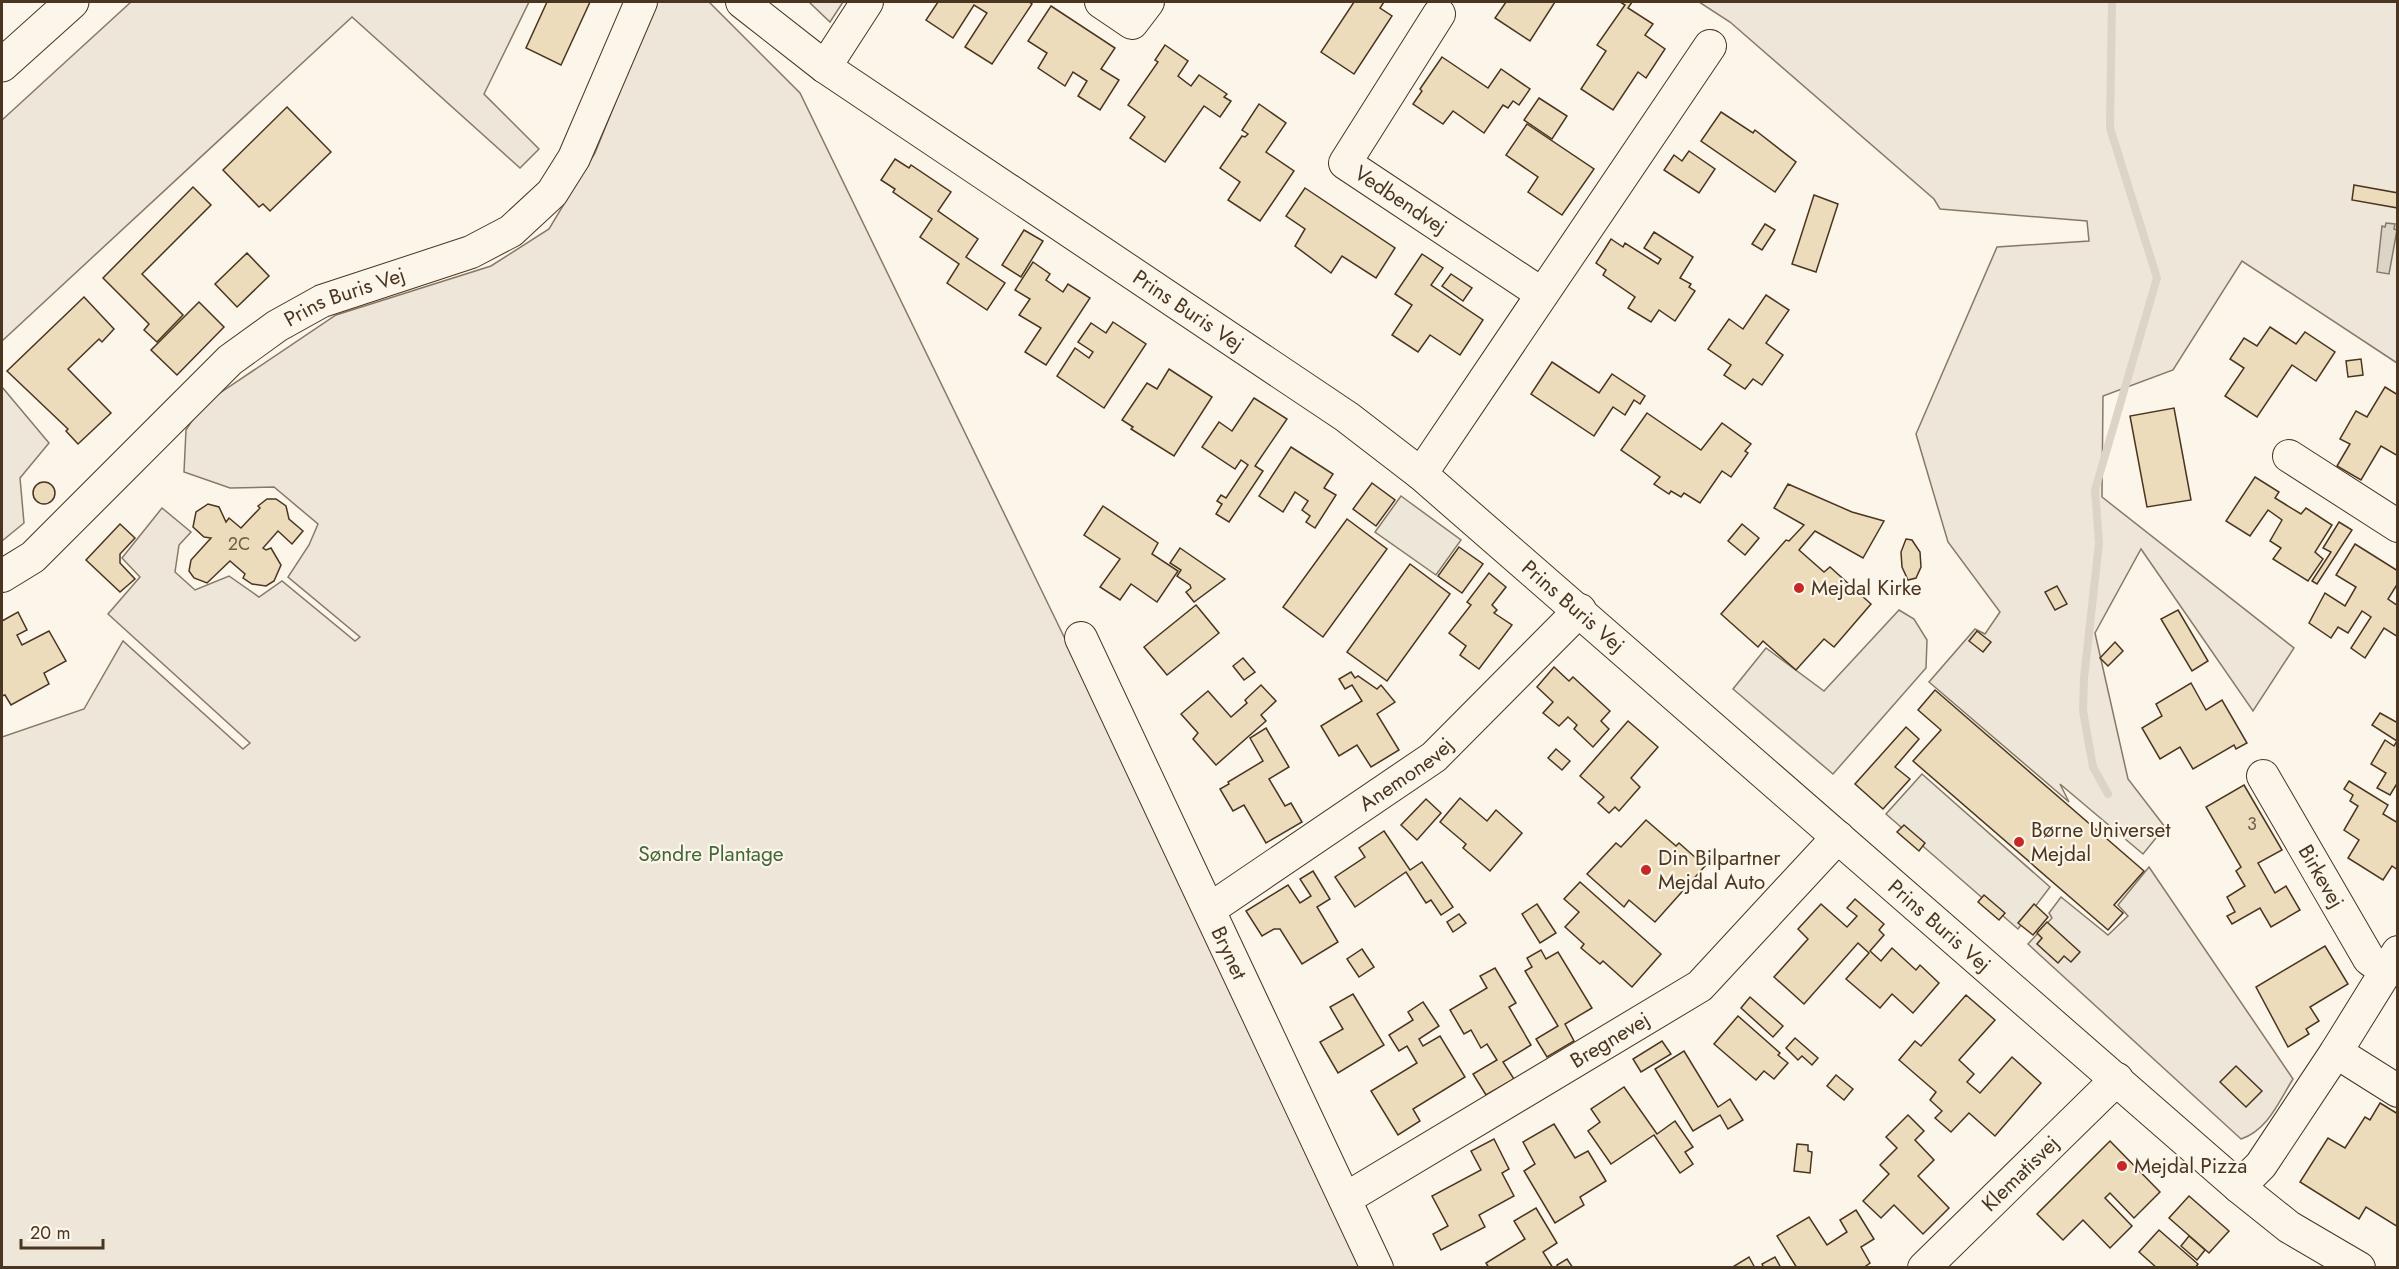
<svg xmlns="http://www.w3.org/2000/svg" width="2399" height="1269" font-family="Jost,sans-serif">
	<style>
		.green { fill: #ede6d9; stroke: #887966; stroke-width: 1.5 }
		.parking { fill: #ede7d9; stroke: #887966; stroke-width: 1.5 }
		.water { fill: #dcd4c6; stroke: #887966; stroke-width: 1.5 }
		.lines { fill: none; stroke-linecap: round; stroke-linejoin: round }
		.stream { stroke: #dcd4c6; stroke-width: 8 }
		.building { fill: #ecdcbc; stroke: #4a3520; stroke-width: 1.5 }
		.minor-casing { stroke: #4a3520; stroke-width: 34 }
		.major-casing { stroke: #4a3520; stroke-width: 35 }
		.minor { stroke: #fbf6e9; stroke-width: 32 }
		.major { stroke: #fbf6e9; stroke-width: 33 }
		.poi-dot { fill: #c62828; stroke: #fbf6e9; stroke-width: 2 }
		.labels { text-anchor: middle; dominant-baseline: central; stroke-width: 4.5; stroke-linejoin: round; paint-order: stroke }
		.number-label { font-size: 18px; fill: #725f47 }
		.street-label { font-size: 21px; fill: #4a3520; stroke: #fbf6e9 }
		.poi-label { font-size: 21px; fill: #4a3520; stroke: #fbf6e9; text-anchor: start }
		.park-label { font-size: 21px; fill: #436837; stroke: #fbf6e9 }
	</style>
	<rect width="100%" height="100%" fill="#fbf6e9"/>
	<!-- green -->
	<g class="green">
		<polygon points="131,2 529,2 484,94 539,149 520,168 352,17 2,341 2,120"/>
		<polygon points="656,2 709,2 800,93 1370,1267 2,1267 2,737 84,709 123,641 243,749 250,743 108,614 140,577 122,558 162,508 191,532 179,545 175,572 195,590 229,576 259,597 282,581 355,641 360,637 288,577 309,545 318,524 274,487 230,488 184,472 186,430 202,405 336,315 491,266 549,229 595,153"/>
		<polygon points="809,2 843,2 830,22"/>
		<polygon points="1699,2 2397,2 2397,363 2242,261 2173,370 2103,396 2102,497 2294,648 2253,711 2141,549 2095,633 2128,779 2165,827 2143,854 2060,784 2069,802 1929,682 1975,629 1985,634 2000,612 1948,542 1916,434 1997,247 2089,241 2087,221 1940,209 1934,199 1730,22"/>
		<polygon points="2,387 49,443 20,478 24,523 2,541"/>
		<path d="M2149 867 2293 1079C2279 1101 2268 1130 2241 1139L2028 944 2052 918 2049 913 2061 897 2108 935 2128 916 2118 905Z"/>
	</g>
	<!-- parking -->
	<g class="parking">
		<polygon points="1401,496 1461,540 1436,575 1375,532"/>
		<polygon points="1899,610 1914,619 1927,640 1926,668 1833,774 1733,689 1766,648 1824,691"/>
		<polygon points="1922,774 2050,887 2018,929 1886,814"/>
	</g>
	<!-- water -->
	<polygon class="water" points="2386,223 2395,224 2394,229 2397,230 2389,274 2377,272 2382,226 2385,227"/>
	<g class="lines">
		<!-- stream -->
		<polyline class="stream" points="2108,794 2093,767 2083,711 2084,678 2099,543 2095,490 2157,278 2110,128 2112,2"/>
	</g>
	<!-- building -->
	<g class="building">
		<polygon points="547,2 590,2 561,65 526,48"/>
		<polygon points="938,2 1029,2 1032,4 992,64 965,47 987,13 974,5 953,38 926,20"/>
		<polygon points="1354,2 1384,2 1380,8 1392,16 1354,74 1321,52"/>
		<polygon points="1506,2 1555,2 1530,41 1495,18"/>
		<polygon points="1620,2 1632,2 1628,8 1653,24 1645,35 1665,49 1646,78 1638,72 1613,110 1581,89 1606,51 1597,45 1625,5"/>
		<polygon points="1051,6 1115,48 1101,69 1119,80 1100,110 1078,96 1087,81 1073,72 1065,86 1038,68 1047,53 1028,41"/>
		<polygon points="1165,45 1188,61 1178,76 1191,86 1199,75 1227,94 1224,97 1231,101 1220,117 1204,106 1165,162 1130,138 1145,117 1128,105 1158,62 1155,60"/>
		<polygon points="1442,57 1488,88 1501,69 1530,89 1519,105 1513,101 1508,108 1503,105 1484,133 1453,111 1443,124 1413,104 1422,91 1420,89"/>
		<polygon points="1539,98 1567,116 1552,139 1524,120"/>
		<polygon points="1259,104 1286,123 1266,152 1294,171 1260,221 1228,200 1240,182 1220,168 1242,136 1245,137 1248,134 1242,130"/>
		<polygon points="287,107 331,152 270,211 263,204 259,207 223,170"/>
		<polygon points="1721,112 1753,133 1755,130 1796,162 1775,192 1701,141"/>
		<polygon points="1527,124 1594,169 1562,215 1528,192 1538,177 1506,155"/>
		<polygon points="1689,151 1715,169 1699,193 1664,170 1674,155 1682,161"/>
		<polygon points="895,159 909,168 911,165 951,192 938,211 978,239 966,257 1005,283 987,310 947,283 959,264 920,237 932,219 893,192 895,189 881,180"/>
		<polygon points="2354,185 2398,193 2398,208 2352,200"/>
		<polygon points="193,187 211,205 142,274 183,315 157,342 144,330 149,324 103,278"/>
		<polygon points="1305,188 1395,248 1376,278 1342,256 1331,273 1295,246 1305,229 1286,216"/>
		<polygon points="1814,195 1838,204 1816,272 1792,264"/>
		<polygon points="1765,224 1775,230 1762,250 1752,244"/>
		<polygon points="1024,230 1043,241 1021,277 1002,265"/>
		<polygon points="1654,232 1693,257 1680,278 1691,284 1689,287 1695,291 1675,321 1659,310 1651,322 1628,308 1635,297 1603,275 1606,270 1596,263 1611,239 1623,247 1625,243 1658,264 1661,259 1644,248"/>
		<polygon points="247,253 269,276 237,307 215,284"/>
		<polygon points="1422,254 1443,268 1431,285 1483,320 1460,355 1430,335 1418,352 1392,335 1412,305 1395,294"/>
		<polygon points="1033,262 1050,274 1046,280 1063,292 1068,284 1090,298 1046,365 1025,352 1041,328 1019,315 1030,299 1015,290"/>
		<polygon points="1451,274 1472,288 1463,301 1442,286"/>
		<polygon points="1766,295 1789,310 1766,343 1783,355 1762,385 1753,379 1745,389 1724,375 1731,365 1708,349 1729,319 1743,329"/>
		<polygon points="84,297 114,329 102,342 99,339 68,369 111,413 78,444 66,431 68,429 7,371"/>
		<polygon points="199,302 224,327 177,375 151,350"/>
		<polygon points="1113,322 1146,344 1104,408 1057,376 1075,348 1089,358 1093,352 1078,342 1091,323 1106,333"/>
		<polygon points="2270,327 2296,344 2305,332 2335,352 2316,381 2292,365 2257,417 2225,396 2244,368 2230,359 2244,338 2257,346"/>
		<polygon points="2361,359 2363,375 2348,377 2346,361"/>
		<polygon points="1552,362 1599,393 1612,374 1645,396 1640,404 1634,400 1625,415 1613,407 1594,436 1531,394"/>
		<polygon points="1169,369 1212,397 1174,456 1131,429 1133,427 1122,420 1147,383 1157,389"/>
		<polygon points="2385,387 2398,395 2398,456 2381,446 2361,480 2337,466 2350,444 2340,439 2356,411 2367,417"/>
		<polygon points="1254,398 1287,419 1255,466 1263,471 1229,522 1216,514 1222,504 1217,501 1221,495 1226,498 1248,465 1241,460 1235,469 1202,447 1219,422 1232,431"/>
		<polygon points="2174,408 2191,500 2147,507 2130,416"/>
		<polygon points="1647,413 1701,450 1722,423 1751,444 1745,451 1748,453 1731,477 1722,471 1700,503 1684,493 1681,497 1671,491 1669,494 1654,484 1660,477 1621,450"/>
		<polygon points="1291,447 1333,474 1324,488 1336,495 1315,528 1306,522 1310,516 1302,510 1308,501 1295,492 1283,512 1259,496"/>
		<polygon points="2255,477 2279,492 2275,498 2301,514 2306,508 2332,525 2315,552 2323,559 2308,581 2273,559 2281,548 2270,541 2282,520 2268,510 2250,536 2226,521"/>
		<circle cx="44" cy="493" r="11"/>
		<polygon points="1372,483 1395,500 1376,526 1353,509"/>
		<polygon points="1788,484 1852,512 1884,521 1863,558 1815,531 1799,550 1824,572 1830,567 1871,604 1834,647 1824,639 1796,670 1763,641 1758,647 1721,614 1786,540 1789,541 1804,525 1774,508"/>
		<polygon points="267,499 276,499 286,506 289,519 303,531 292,544 278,531 263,548 266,550 271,548 281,565 274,581 266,586 252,584 243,578 245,574 230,561 207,583 194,578 189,571 191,560 211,538 204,537 193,527 196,512 208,504 219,507 226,522 229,518 241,528 260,508 258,506"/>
		<polygon points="1103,506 1158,543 1152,554 1178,571 1157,602 1131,584 1120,600 1100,587 1120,559 1084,535"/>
		<polygon points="1347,519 1387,549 1323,637 1283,607"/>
		<polygon points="2339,522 2352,530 2317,584 2312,581 2331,552 2323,548"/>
		<polygon points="120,524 135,538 120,554 120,563 135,579 120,592 86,560"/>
		<polygon points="1742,524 1759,538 1745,555 1728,541"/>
		<polygon points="1906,539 1912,540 1920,552 1921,567 1916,578 1908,580 1902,567 1901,552"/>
		<polygon points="2355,544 2398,571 2398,583 2388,599 2398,606 2398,637 2384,628 2365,658 2351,648 2371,617 2362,611 2348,633 2338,627 2331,638 2309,623 2325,593 2345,606 2356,587 2336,575"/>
		<polygon points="1459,547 1483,564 1462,593 1438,576"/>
		<polygon points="1180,548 1225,579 1194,602 1186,592 1191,588 1190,585 1177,576 1181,570 1170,563"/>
		<polygon points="1410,564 1450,594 1387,681 1347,652"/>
		<polygon points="1489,573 1506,587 1492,605 1497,610 1494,613 1512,625 1479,669 1460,655 1466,646 1449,633 1471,605 1467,602"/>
		<polygon points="2057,586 2067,604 2055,610 2045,592"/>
		<polygon points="1196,605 1219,633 1167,675 1144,647"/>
		<polygon points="2178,610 2208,661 2192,671 2161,619"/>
		<polygon points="18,612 27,630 17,635 22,645 49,631 66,661 44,673 49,684 11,705 5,695 2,696 2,621"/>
		<polygon points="1977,631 1991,642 1983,652 1969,641"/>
		<polygon points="2115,642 2123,651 2108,666 2100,658"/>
		<polygon points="1243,658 1255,672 1244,680 1233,666"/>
		<polygon points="1554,667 1569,681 1573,677 1610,711 1601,721 1609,729 1593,747 1574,729 1577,725 1568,717 1559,726 1543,713 1553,702 1537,687"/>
		<polygon points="1351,672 1355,678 1358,676 1377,689 1381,685 1395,702 1377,714 1399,750 1371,767 1357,745 1339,756 1321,726 1362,701 1352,685 1345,689 1339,679"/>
		<polygon points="2191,683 2206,710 2222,700 2247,743 2236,749 2234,745 2193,769 2180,747 2160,759 2142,728 2162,716 2156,704"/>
		<polygon points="1261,685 1276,701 1261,715 1266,721 1216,765 1193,739 1198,733 1181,714 1208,691 1231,717 1247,703 1245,700"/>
		<polygon points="1935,690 2144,871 2114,905 2123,913 2108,930 1913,761 1941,730 1918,710"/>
		<polygon points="2380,713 2398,723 2398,782 2390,795 2377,788 2386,773 2371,764 2385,740 2394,746 2397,741 2372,725"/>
		<polygon points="1628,721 1658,747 1631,778 1640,787 1619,811 1615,807 1609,813 1598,803 1604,797 1580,776"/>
		<polygon points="1906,727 1919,739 1895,767 1910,779 1883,809 1855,784"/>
		<polygon points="1266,728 1289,767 1269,779 1285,806 1291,803 1302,822 1266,843 1244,805 1233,811 1220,789 1229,784 1228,782 1263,761 1250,738"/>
		<polygon points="1556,749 1570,761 1562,770 1548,758"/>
		<polygon points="2349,781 2388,805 2383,814 2398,823 2398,870 2392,866 2383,880 2348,858 2359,840 2344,830 2358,806 2350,801 2353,795 2344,789"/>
		<polygon points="2244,785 2282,850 2258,863 2275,893 2286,886 2300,910 2271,927 2260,908 2232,924 2227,916 2235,912 2227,897 2245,886 2236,871 2241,867 2206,807"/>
		<polygon points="1460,798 1487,821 1496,810 1522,833 1490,871 1463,848 1466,844 1440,822"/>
		<polygon points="1426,799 1441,813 1417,840 1401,825"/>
		<polygon points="1646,820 1676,846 1679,843 1705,866 1655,922 1629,900 1624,907 1587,874 1616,843 1621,847"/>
		<polygon points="1904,825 1925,843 1919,851 1897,832"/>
		<polygon points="1384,831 1410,870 1422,862 1453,907 1441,915 1431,900 1426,903 1406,872 1355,907 1335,877 1365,857 1359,848"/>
		<polygon points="1313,871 1330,899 1317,907 1338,942 1302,964 1280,929 1274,929 1262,936 1246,911 1288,885 1300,903 1311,896 1300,879"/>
		<polygon points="1580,882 1661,954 1632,987 1603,961 1600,964 1581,948 1584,944 1565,927 1579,912 1564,899"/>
		<polygon points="1984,895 2005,913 1999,920 1978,902"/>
		<polygon points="1855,899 1884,924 1879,930 1884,935 1870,951 1881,961 1892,948 1916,970 1920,965 1939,983 1913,1013 1892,994 1880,1008 1846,979 1869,953 1858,943 1804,1004 1774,977 1808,939 1798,929 1821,904 1847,927 1857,916 1847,908"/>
		<polygon points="1537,904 1556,933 1540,943 1522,914"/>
		<polygon points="2034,904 2048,917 2033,935 2018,923"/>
		<polygon points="1459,914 1466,923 1453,932 1447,922"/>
		<polygon points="2047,922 2080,952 2071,962 2064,956 2058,963 2037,944 2042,938 2037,933"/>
		<polygon points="2325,946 2348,984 2310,1007 2319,1021 2306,1029 2309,1034 2288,1047 2256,987"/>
		<polygon points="1362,949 1374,967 1359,977 1347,959"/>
		<polygon points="1541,950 1546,959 1558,952 1592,1008 1565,1024 1574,1041 1547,1057 1536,1039 1558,1026 1525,971 1532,967 1527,958"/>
		<polygon points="1495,968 1516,1003 1509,1007 1531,1045 1503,1062 1514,1079 1486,1095 1473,1074 1497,1060 1487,1044 1481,1048 1471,1030 1464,1034 1450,1010 1487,988 1480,976"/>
		<polygon points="1353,994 1384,1045 1338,1073 1320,1042 1343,1029 1330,1007"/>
		<polygon points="1966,995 1995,1020 1959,1060 1974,1074 1967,1082 1980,1093 2012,1057 2041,1083 1995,1136 1969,1113 1951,1132 1935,1118 1942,1111 1930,1100 1936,1092 1899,1060 1915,1041 1921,1046"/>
		<polygon points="1750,997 1783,1026 1773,1037 1741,1008"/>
		<polygon points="1423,1002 1439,1026 1419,1039 1423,1046 1440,1036 1465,1077 1413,1109 1420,1121 1398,1135 1371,1091 1417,1063 1407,1046 1399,1051 1389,1035 1413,1020 1408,1012"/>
		<polygon points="1738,1016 1780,1053 1778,1055 1788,1063 1774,1079 1764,1071 1756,1080 1714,1044"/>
		<polygon points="1795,1038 1818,1058 1812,1065 1802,1056 1798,1060 1786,1048"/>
		<polygon points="1662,1041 1671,1054 1641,1072 1633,1059"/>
		<polygon points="1684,1051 1718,1107 1730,1099 1743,1120 1728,1129 1720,1115 1693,1131 1655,1069"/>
		<polygon points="2236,1066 2262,1091 2246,1107 2220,1082"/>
		<polygon points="1836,1075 1853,1089 1844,1100 1827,1086"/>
		<polygon points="1624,1087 1657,1134 1675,1121 1693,1147 1685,1152 1693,1164 1680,1173 1654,1135 1611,1164 1588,1131 1600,1122 1591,1109"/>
		<polygon points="2380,1103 2398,1114 2398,1227 2366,1207 2359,1219 2300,1182 2328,1138 2345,1148 2365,1117 2370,1120"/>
		<polygon points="1908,1115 1924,1131 1915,1140 1934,1160 1918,1176 1949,1208 1923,1234 1894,1205 1881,1218 1863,1201 1889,1174 1880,1165 1897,1148 1886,1137"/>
		<polygon points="1554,1124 1575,1158 1588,1151 1606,1181 1580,1197 1584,1205 1555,1223 1524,1171 1535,1164 1523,1142"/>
		<polygon points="1494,1139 1509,1169 1502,1173 1514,1196 1479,1215 1485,1227 1441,1250 1433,1234 1448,1226 1432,1196 1481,1170 1471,1151"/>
		<polygon points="2110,1141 2160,1192 2134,1218 2110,1193 2105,1198 2132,1226 2110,1248 2083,1220 2063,1240 2037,1214"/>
		<polygon points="1797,1144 1808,1145 1808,1151 1812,1152 1810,1173 1794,1171"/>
		<polygon points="2189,1196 2229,1231 2209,1253 2169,1218"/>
		<polygon points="1536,1208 1557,1243 1543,1252 1553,1268 1489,1268 1486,1263 1525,1239 1514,1221"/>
		<polygon points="1856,1210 1874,1239 1861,1247 1870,1263 1863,1268 1797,1268 1777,1236 1809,1217 1827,1245 1847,1232 1840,1220"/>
		<polygon points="2159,1230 2198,1264 2195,1268 2157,1268 2139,1252"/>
		<polygon points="2189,1236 2205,1250 2197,1260 2181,1246"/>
		<polygon points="1749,1257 1755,1268 1731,1268"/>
		<polygon points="1775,1257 1781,1268 1764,1268 1762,1264"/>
		<polygon points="1567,1259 1573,1268 1558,1268 1557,1265"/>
	</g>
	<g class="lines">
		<defs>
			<g id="minor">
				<path id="s1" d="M742 2 825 67 1347 417 1421 474 2239 1187 2289 1227 2359 1268"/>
				<polyline points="1101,2 1132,23 1148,2"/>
				<path id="s2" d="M1439 14 1345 163 1542 294"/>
				<polyline points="825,67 867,2"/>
				<polyline points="2289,456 2398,526"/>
				<polyline points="1421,474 1710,46"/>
				<path id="s3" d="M2 576 33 557 230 360 277 326 322 301 471 252 511 231 552 193 574 158 641 2"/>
				<path id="s4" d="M1081 638 1377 1268"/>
				<path id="s5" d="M2263 776 2369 959 2386 971"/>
				<path id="s6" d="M1210 909 1434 757 1580 610"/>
				<polyline points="2336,1052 2398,1091"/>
				<polyline points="2239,1187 2261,1165 2336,1052 2398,952"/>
				<path id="s7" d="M1345 1199 1700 986 1838 837"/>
				<path id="s8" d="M1924 1268 2117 1079"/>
			</g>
			<polyline id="major" points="2,65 72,2"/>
		</defs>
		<!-- minor casing -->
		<use href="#minor" class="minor-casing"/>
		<!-- major casing -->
		<use href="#major" class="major-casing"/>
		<!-- minor -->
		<use href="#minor" class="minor"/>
		<!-- major -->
		<use href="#major" class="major"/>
	</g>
	<!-- markers -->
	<g class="poi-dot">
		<circle cx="1799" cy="588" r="6"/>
		<circle cx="2019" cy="842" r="6"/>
		<circle cx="1646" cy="870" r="6"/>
		<circle cx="2122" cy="1166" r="6"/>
	</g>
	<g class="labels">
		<!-- number labels -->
		<g class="number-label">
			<text x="239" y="544">2C</text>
			<text x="2252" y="824">3</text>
		</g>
		<!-- street labels -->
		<g class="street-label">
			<text stroke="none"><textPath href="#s2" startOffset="243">Vedbendvej</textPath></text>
			<text stroke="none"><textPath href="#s3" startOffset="447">Prins Buris Vej</textPath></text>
			<text stroke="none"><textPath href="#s1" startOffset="543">Prins Buris Vej</textPath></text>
			<text stroke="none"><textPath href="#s1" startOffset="1029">Prins Buris Vej</textPath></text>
			<text stroke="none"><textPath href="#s6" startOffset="238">Anemonevej</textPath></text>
			<text stroke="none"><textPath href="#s5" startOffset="116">Birkevej</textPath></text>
			<text stroke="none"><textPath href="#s1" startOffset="1515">Prins Buris Vej</textPath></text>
			<text stroke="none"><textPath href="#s4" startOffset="348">Brynet</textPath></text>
			<text stroke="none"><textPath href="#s7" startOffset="309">Bregnevej</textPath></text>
			<text stroke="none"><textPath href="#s8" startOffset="135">Klematisvej</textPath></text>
		</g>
		<!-- poi labels -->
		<g class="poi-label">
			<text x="1811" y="588">Mejdal Kirke</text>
			<text x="2031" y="830">Børne Universet<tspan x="2031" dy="24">Mejdal</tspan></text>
			<text x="1658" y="858">Din Bilpartner<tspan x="1658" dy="24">Mejdal Auto</tspan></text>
			<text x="2134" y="1166">Mejdal Pizza</text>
		</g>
		<!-- park labels -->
		<g class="park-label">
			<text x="711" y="854">Søndre Plantage</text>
		</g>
	</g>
	<!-- border -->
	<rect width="2399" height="1269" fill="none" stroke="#4a3520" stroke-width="6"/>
	<!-- scale -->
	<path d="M21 1239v9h82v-9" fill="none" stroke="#4a3520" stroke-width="3"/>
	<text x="30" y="1239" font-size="18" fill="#4a3520" stroke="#fbf6e9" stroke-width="4.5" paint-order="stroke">20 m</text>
</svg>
